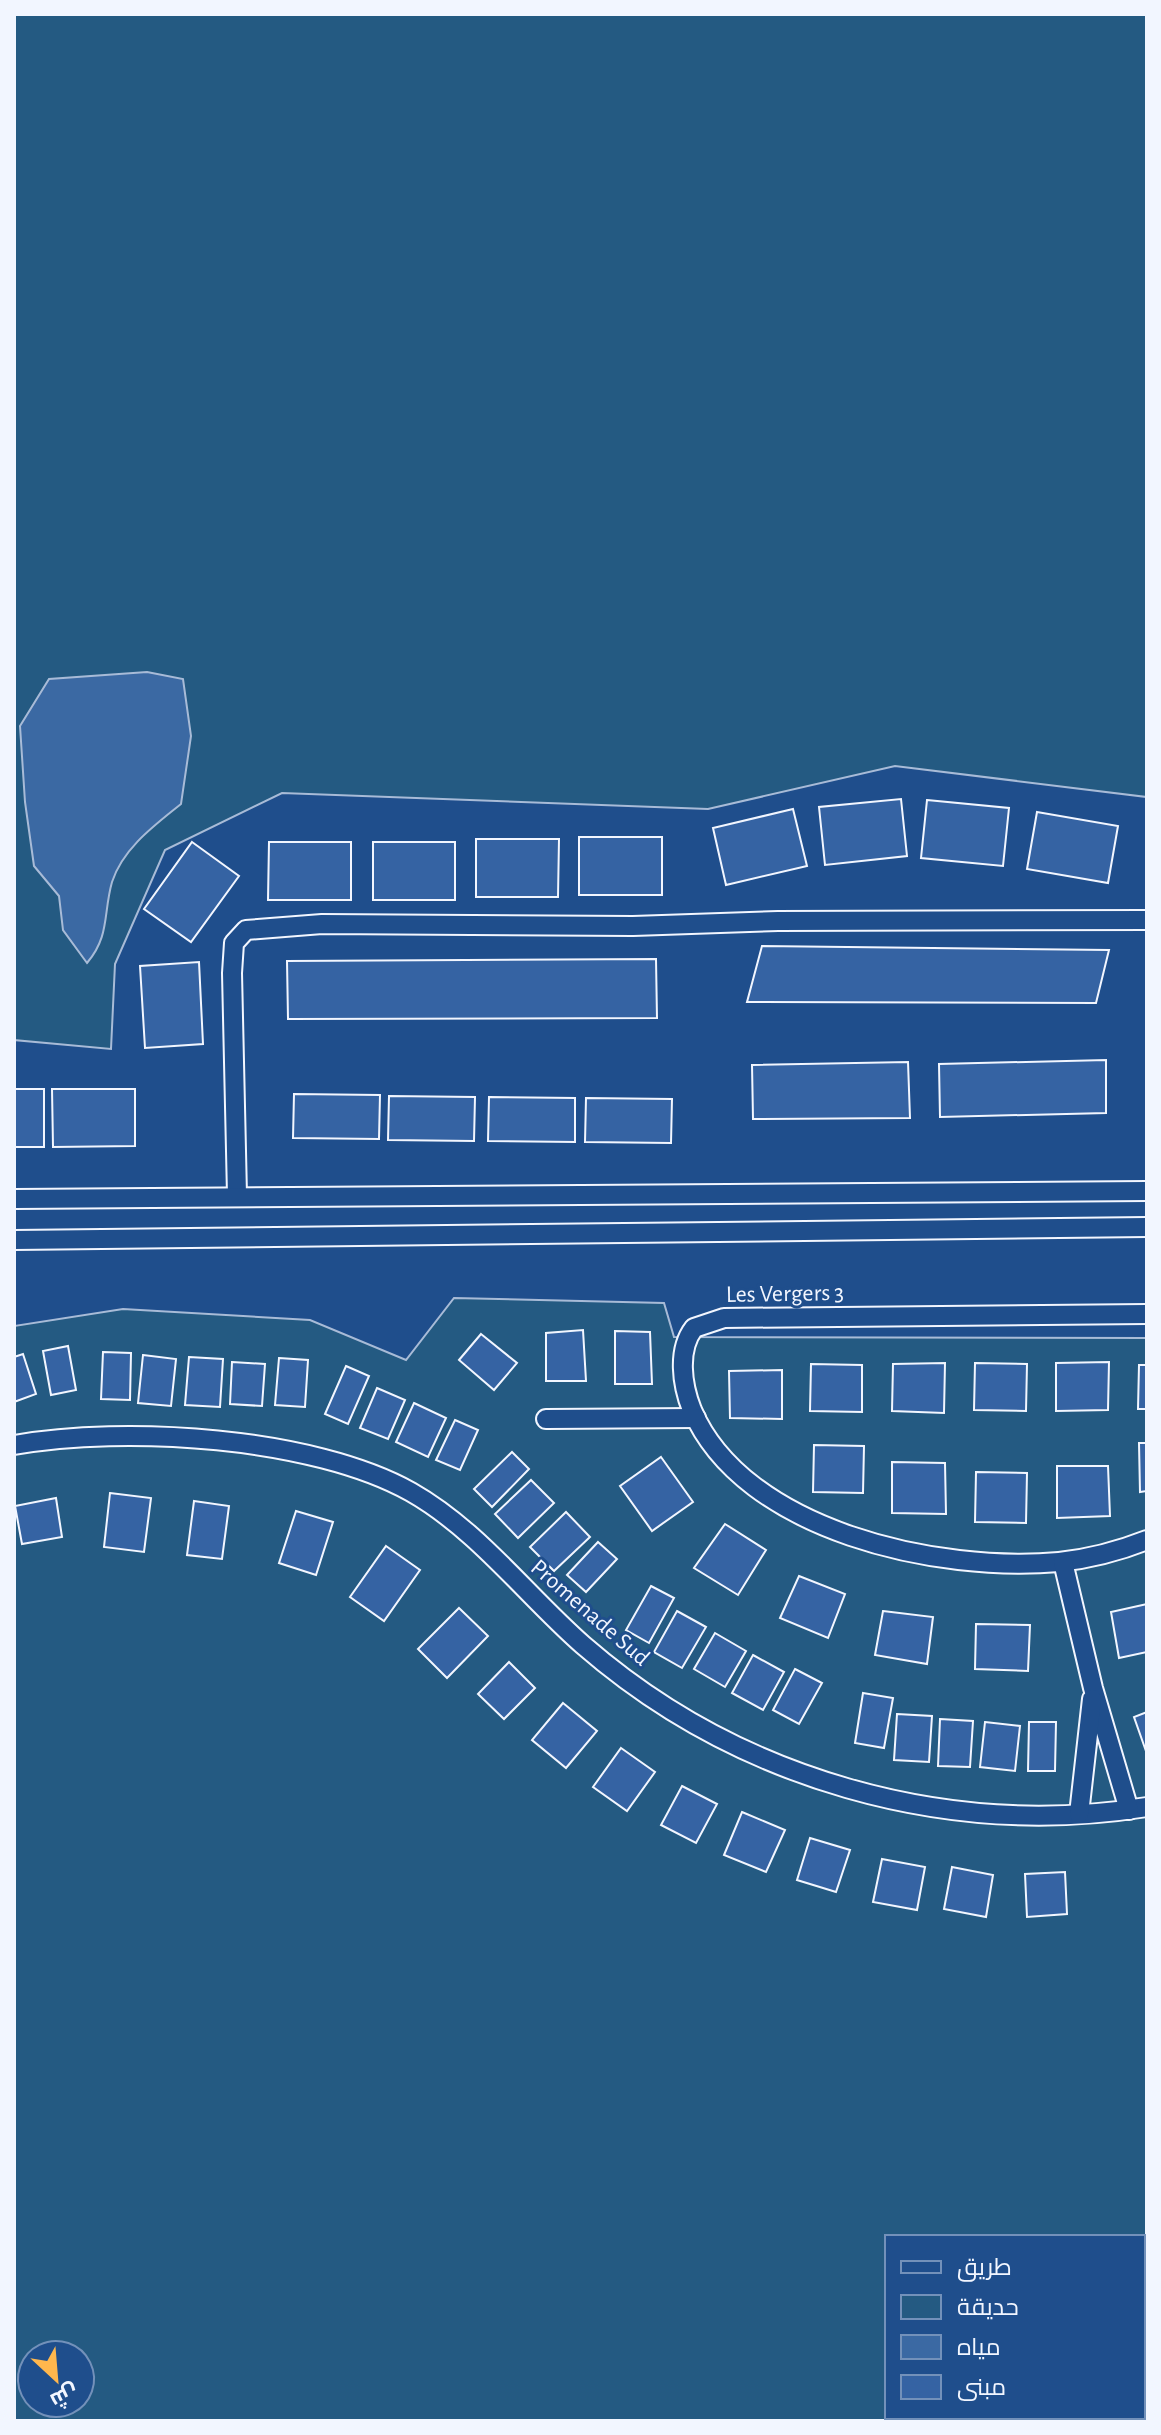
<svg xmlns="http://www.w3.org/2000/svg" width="1161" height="2435" font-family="'Alegreya Sans',Cairo,sans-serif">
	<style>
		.green { fill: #245a82; stroke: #a8bbd7; stroke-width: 2; fill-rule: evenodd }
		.water { fill: #3b69a3; stroke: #a8bbd7; stroke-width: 2 }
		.building { fill: #3563a3; stroke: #f2f6ff; stroke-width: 2 }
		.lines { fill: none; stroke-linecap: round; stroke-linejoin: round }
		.street-casing { stroke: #f2f6ff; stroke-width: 22 }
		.street { stroke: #1f4e8c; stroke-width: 18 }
		.labels { text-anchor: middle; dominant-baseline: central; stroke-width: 6; stroke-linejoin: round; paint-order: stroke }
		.street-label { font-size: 24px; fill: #f2f6ff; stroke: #1f4e8c }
	</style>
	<rect width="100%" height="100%" fill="#1f4e8c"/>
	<!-- green -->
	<g class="green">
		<polygon points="14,14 1147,14 1147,797 895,766 708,809 282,793 165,850 115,964 111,1049 14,1040"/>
		<path d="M454 1298 664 1303 674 1337 1147 1338V2421H14V1326L123 1309 310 1320 406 1360ZM887 2237H1143V2417H887ZM32 2355H80V2403H32Z"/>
	</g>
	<!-- water -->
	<path class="water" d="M147 672 183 679 191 736 181 804C155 825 123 848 112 882 103 914 110 936 87 963L63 930 59 896 34 866 25 802 20 726 49 679Z"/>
	<!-- building -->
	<g class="building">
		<polygon points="901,799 907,856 825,865 819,807"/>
		<polygon points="927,800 1009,808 1003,866 921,858"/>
		<polygon points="793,809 807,866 726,885 713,828"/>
		<polygon points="1037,812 1118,826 1108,883 1027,869"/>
		<rect x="579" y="837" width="83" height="58"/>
		<polygon points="476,839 559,839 558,897 476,897"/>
		<polygon points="192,842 239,876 191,942 144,909"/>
		<polygon points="269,842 351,842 351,900 268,900"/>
		<rect x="373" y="842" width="82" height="58"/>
		<polygon points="762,946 1109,950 1096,1003 747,1002"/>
		<polygon points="656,959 657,1018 288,1019 287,961"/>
		<polygon points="199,962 203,1044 145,1048 140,966"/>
		<polygon points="1106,1060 1106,1113 940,1117 939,1064"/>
		<polygon points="908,1062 910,1118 753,1119 752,1065"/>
		<rect x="14" y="1089" width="30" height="58"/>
		<polygon points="52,1089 135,1089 135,1146 53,1147"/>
		<polygon points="294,1094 380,1095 379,1139 293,1138"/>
		<polygon points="389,1096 475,1097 474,1141 388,1140"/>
		<polygon points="489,1097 575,1098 575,1142 488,1141"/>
		<polygon points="586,1098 672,1099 671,1143 585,1142"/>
		<polygon points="583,1330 586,1381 546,1381 546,1333"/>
		<polygon points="615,1331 650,1332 652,1384 615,1384"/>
		<polygon points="481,1334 517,1363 494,1390 459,1360"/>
		<polygon points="68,1346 76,1390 51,1395 43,1351"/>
		<polygon points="103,1352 131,1353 130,1400 101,1399"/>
		<polygon points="23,1354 36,1394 14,1402 14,1357"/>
		<polygon points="143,1355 176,1359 171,1406 138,1403"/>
		<polygon points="189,1357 223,1359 220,1407 185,1405"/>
		<polygon points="279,1358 308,1360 305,1407 275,1405"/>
		<polygon points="232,1362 265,1364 262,1406 230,1404"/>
		<polygon points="1109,1362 1108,1410 1056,1411 1056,1363"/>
		<polygon points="945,1363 944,1413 892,1411 893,1364"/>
		<polygon points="975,1363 1027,1364 1026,1411 974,1410"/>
		<polygon points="811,1364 862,1365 862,1412 810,1411"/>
		<polygon points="1139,1365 1147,1365 1147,1409 1138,1409"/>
		<polygon points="346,1366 369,1376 348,1424 325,1414"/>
		<polygon points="782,1370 782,1419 730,1418 729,1371"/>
		<polygon points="377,1388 405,1400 388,1439 360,1428"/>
		<polygon points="414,1403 446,1418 428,1457 396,1442"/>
		<polygon points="455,1420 478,1430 460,1470 436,1460"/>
		<polygon points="1139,1443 1147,1443 1147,1491 1140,1492"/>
		<polygon points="814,1445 864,1446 863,1493 813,1492"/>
		<polygon points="512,1452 529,1469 492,1507 474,1489"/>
		<polygon points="661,1457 693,1502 652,1531 620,1486"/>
		<polygon points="892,1462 945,1463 946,1514 892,1513"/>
		<polygon points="1057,1466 1108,1466 1110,1516 1057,1518"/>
		<polygon points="976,1472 1027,1473 1026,1523 975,1522"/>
		<polygon points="531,1480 554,1503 518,1538 495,1514"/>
		<polygon points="110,1493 151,1498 144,1552 104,1547"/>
		<polygon points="56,1498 62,1537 22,1544 15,1506"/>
		<polygon points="194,1501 229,1506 222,1559 187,1555"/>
		<polygon points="296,1511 333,1522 316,1575 279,1563"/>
		<polygon points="566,1512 590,1537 554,1571 530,1547"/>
		<polygon points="725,1524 766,1550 738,1595 694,1568"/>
		<polygon points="598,1542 617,1559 586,1592 567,1575"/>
		<polygon points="386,1546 420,1570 384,1621 350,1597"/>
		<polygon points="799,1576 845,1594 828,1638 780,1618"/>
		<polygon points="651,1586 674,1598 649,1643 626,1630"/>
		<polygon points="1147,1604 1147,1652 1119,1658 1111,1612"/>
		<polygon points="459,1608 488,1636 447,1678 418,1649"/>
		<polygon points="677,1611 706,1627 682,1668 654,1652"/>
		<polygon points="883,1611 933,1617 927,1664 875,1655"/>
		<polygon points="976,1624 1030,1625 1028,1671 975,1669"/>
		<polygon points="715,1633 746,1651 725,1687 694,1669"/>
		<polygon points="753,1655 784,1672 763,1710 732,1693"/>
		<polygon points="509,1662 535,1688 504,1719 478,1694"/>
		<polygon points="795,1669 822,1683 799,1724 773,1710"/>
		<polygon points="863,1693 893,1698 884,1748 855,1743"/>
		<polygon points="563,1703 597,1731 566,1768 532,1740"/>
		<polygon points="1147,1712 1147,1754 1134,1717"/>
		<polygon points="897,1714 932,1716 929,1762 894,1760"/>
		<polygon points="940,1719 973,1721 970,1767 938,1766"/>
		<polygon points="985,1722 1020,1726 1015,1771 980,1767"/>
		<polygon points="1029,1722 1056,1722 1055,1771 1028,1771"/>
		<polygon points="621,1748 655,1772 627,1811 593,1787"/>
		<polygon points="682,1786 717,1804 696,1843 661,1825"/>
		<polygon points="742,1812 785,1830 766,1872 724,1855"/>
		<polygon points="810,1838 850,1850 836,1892 797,1880"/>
		<polygon points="882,1859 925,1867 917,1910 873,1902"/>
		<polygon points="952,1867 993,1875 986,1917 944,1909"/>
		<polygon points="1065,1872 1067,1914 1027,1917 1025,1874"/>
	</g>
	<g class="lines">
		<defs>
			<g id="street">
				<polyline points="237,1195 232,973 234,943 246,930 322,924 633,926 778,921 1147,920"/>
				<polyline points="14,1199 1147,1191"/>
				<polyline points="14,1240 1147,1227"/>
				<path d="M1147 1314 724 1318 694 1328C677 1350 682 1385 692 1410 744 1532 940 1573 1059 1562 1088 1559 1119 1551 1147 1540"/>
				<polyline points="546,1419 696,1418"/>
				<path d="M14 1445C125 1425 313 1437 411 1492 478 1530 526 1595 583 1645 737 1779 946 1839 1147 1807"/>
				<polyline points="1063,1562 1093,1688 1129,1810"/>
				<polyline points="1079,1814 1092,1699"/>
			</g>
		</defs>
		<!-- street casing -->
		<use href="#street" class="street-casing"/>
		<!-- street -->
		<use href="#street" class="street"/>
	</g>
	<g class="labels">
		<!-- street labels -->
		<g class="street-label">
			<text transform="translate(785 1294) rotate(-1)">Les Vergers 3</text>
			<text transform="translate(590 1613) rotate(41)">Promenade Sud</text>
		</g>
	</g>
	<!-- border -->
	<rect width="1161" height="2435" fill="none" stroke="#f2f6ff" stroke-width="32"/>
	<!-- legend -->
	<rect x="885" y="2235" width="260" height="184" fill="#1f4e8c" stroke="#7391ba" stroke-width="2"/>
	<rect x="901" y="2261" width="40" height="12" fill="#1f4e8c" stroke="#7391ba" stroke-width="2"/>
	<text x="957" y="2275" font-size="24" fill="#f2f6ff">طريق</text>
	<rect x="901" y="2295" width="40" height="24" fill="#245a82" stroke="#7391ba" stroke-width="2"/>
	<text x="957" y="2315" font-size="24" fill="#f2f6ff">حديقة</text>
	<rect x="901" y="2335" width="40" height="24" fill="#3b69a3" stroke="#7391ba" stroke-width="2"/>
	<text x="957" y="2355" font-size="24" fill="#f2f6ff">مياه</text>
	<rect x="901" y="2375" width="40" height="24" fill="#3563a3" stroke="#7391ba" stroke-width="2"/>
	<text x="957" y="2395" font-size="24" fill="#f2f6ff">مبنى</text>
	<!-- north arrow -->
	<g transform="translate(56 2379) rotate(154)"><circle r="38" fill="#1f4e8c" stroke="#7391ba" stroke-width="2"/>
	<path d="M0-6L14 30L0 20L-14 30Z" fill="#ffb74d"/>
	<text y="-12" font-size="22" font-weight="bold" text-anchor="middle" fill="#f2f6ff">ش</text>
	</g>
</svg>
